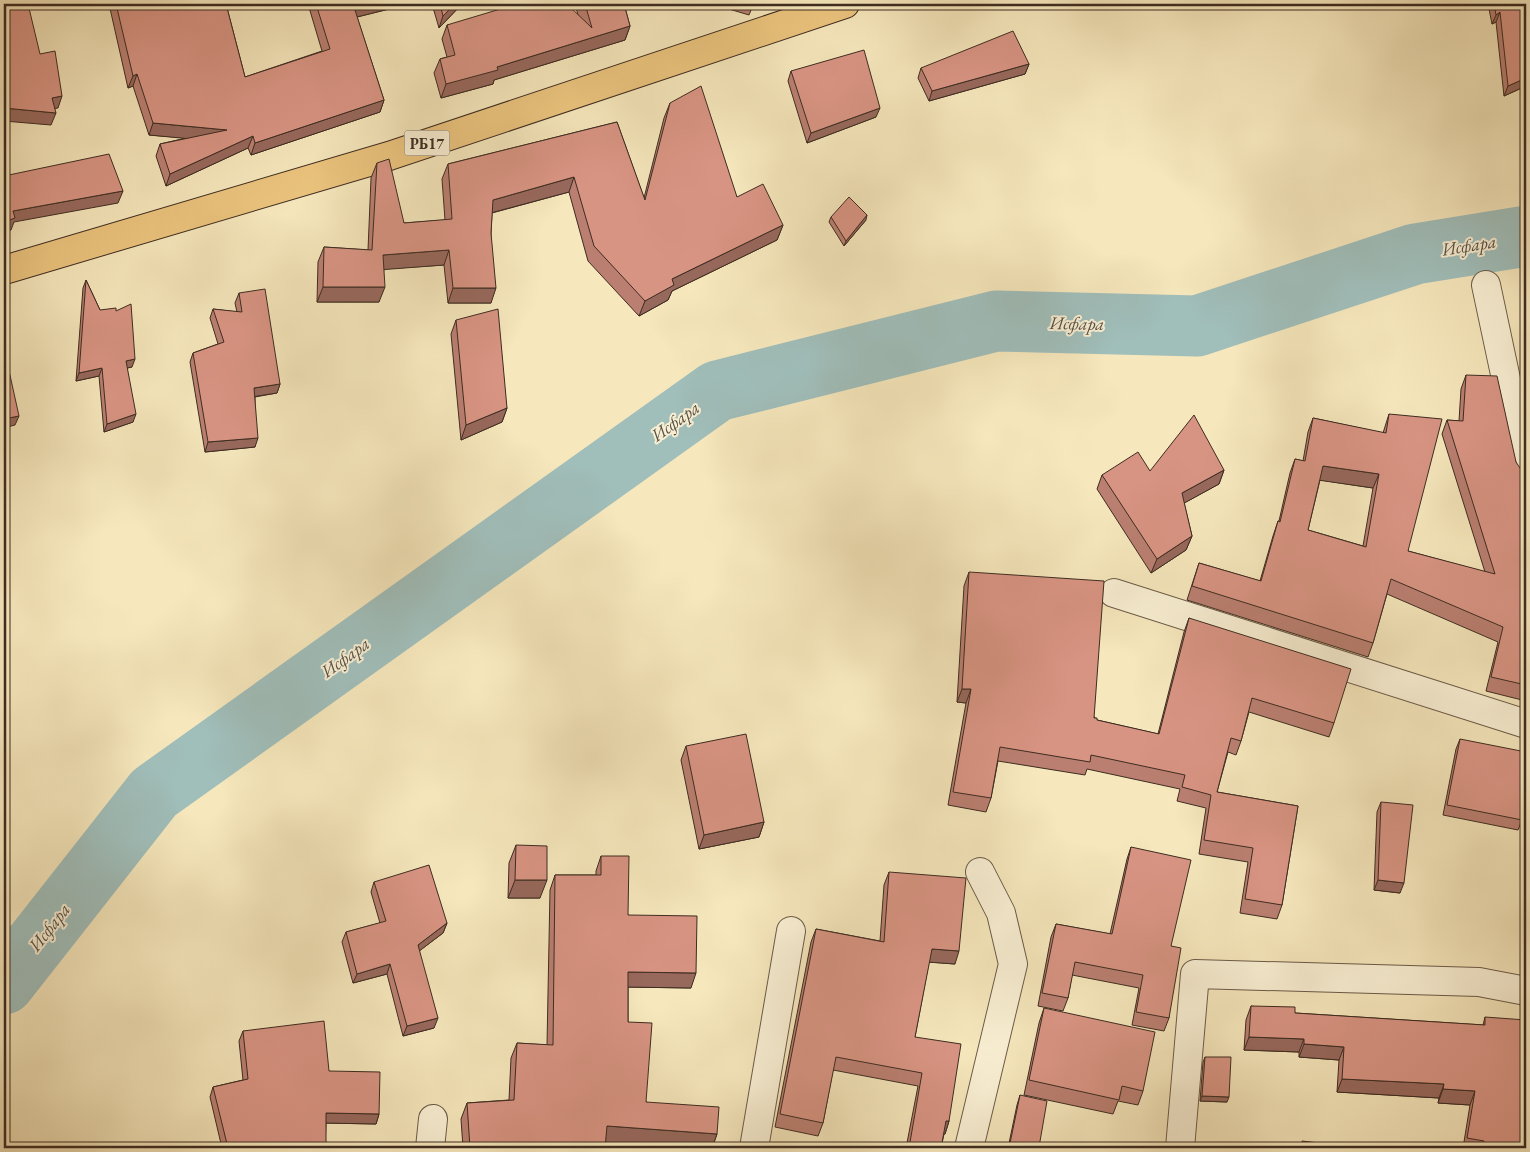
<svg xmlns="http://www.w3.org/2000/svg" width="1530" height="1152" font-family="'EB Garamond',serif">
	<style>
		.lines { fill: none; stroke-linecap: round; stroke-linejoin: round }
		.river { stroke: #a0beba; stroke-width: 61 }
		.minor-casing { stroke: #6b5b48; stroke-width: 30 }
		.major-casing { stroke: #3d2c21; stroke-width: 30 }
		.minor { stroke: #f9efd3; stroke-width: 28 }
		.major { stroke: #ebc47e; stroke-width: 28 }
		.wall { fill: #ba7f71; stroke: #3d2c21; fill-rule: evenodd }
		.shaded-wall { fill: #97685c; stroke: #3d2c21 }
		.building { fill: #d89483; stroke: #3d2c21; fill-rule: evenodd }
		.labels { text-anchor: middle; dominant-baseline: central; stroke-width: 4; stroke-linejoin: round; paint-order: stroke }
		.shield { fill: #f9efd3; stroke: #756656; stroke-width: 1 }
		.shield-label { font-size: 15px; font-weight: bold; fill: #3d2c21 }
		.water-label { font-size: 18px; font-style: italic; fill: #565047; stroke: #f9efd3 }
	</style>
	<rect width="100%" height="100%" fill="#f6e7bc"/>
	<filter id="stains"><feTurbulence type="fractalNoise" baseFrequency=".004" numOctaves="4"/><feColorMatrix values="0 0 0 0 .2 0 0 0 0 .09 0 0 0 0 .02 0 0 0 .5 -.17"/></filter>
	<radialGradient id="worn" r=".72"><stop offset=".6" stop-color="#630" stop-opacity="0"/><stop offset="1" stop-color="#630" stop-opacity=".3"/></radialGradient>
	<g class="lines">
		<!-- river -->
		<polyline class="river" points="4,984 154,793 717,391 996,321 1197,326 1415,254 1526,236"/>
		<defs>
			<g id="minor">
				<polyline points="1486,285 1526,473"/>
				<polyline points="1114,593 1526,724"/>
				<polyline points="430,1148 433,1119"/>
				<polyline points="754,1148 791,931"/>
				<polyline points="969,1148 1013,964 1001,913 980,872"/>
				<polyline points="1180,1148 1195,974 1479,982 1526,991"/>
			</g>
			<polyline id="major" points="4,270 389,156 845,4"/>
		</defs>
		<!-- minor casing -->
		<use href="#minor" class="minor-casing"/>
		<!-- major casing -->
		<use href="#major" class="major-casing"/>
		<!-- minor -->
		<use href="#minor" class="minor"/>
		<!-- major -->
		<use href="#major" class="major"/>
	</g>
	<!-- wall -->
	<g class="wall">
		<polygon points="109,4 226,4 245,77 322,51 308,4 409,4 357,17 384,100 380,112 251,155 248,148 166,186 156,156 160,144 186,138 149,135 133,86 128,88"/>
		<polygon points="432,4 462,4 439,28"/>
		<polygon points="575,4 624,4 630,26 625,40 494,80 493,84 441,98 434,73 440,59 447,57 442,39 447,25 578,15"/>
		<polygon points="719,4 756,4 753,5 749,15 719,6"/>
		<polygon points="1488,4 1525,4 1526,86 1504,96 1496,22 1492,24"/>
		<polygon points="1029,64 1025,74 929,101 918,78 921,68"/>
		<polygon points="791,71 876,117 807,143 788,81"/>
		<polygon points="670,103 737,197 783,225 777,240 672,291 668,300 639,316 588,261 569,192 492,213 491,233 491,303 448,303 444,265 384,269 379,302 317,302 318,262 324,247 368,250 371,178 377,163 404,223 445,220 442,179 448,164 617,122 644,198 664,118"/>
		<polygon points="831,217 866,220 844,246 829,222"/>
		<polygon points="86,280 100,310 132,367 127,368 133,422 104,432 99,376 76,381 83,288"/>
		<polygon points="239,293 280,384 277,393 255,397 255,447 205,452 190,362 193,353 218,344 210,318 213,309 237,312 235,303"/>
		<polygon points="456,320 507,408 502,422 461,440 451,334"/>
		<path d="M1466 375 1516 462 1526 491V701L1486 691 1498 642 1387 594 1373 643 1368 657 1187 600 1199 563 1260 581 1273 536 1278 521H1279L1290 473 1295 459 1303 461 1308 432 1313 418 1383 433 1389 414 1408 551 1485 572 1442 434 1447 420 1459 421 1461 389ZM1320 480 1373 488 1363 546 1308 530Z"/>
		<polygon points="1224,470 1219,484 1184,503 1192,536 1186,550 1151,573 1097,489 1102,475 1150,471"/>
		<polygon points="969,572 1097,720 1158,734 1184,632 1189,618 1334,723 1329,737 1249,712 1241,741 1236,755 1228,752 1217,792 1298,806 1282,905 1277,919 1240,913 1248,862 1199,854 1206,808 1177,801 1180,789 1087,769 1085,775 998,761 991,798 986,812 948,805 966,703 957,702 964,586"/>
		<polygon points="1460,739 1522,820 1518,830 1443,815 1456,749"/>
		<polygon points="686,746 764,822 759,837 699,849 681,760"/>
		<polygon points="1381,802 1400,893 1374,890 1377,812"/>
		<polygon points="516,845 540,898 508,898 509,863"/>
		<polygon points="1131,847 1171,946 1169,1018 1164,1031 1132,1025 1139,988 1072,975 1068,998 1063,1011 1038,1006 1051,937 1056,924 1110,934 1127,859"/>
		<polygon points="601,856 628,915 691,988 628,987 628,1022 646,1102 717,1134 712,1148 694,1148 606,1142 605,1148 463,1148 461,1119 467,1103 509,1100 511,1058 517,1043 547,1045 550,890 555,875 596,875 596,871"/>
		<polygon points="889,872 955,964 929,962 915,1037 949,1121 945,1134 944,1134 941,1148 906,1148 918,1086 833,1070 823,1123 818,1136 775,1127 811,942 816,929 880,941 884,885"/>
		<polygon points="374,882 447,923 443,933 419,951 434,1028 403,1036 387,974 353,983 342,942 346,932 380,923 371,892"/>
		<polygon points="1251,1006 1295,1013 1483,1025 1485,1017 1526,1148 1463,1148 1470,1105 1438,1103 1439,1098 1337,1092 1339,1060 1299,1057 1299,1052 1244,1050 1246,1020"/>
		<polygon points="1044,1008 1143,1091 1138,1105 1118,1101 1113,1114 1024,1095 1039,1023"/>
		<polygon points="243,1031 329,1071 379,1114 376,1124 326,1123 325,1148 222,1148 210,1097 213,1087 243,1080 239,1041"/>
		<polygon points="1205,1057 1227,1102 1200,1101 1203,1062"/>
		<polygon points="1020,1095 1039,1147 1045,1148 1008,1148 1017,1105"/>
	</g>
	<!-- shaded-wall -->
	<g class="shaded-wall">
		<polygon points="367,4 409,4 349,19 354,7"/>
		<polygon points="455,4 462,4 439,28 443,16"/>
		<polygon points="1500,12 1496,22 1492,24 1496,15"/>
		<polygon points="630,26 625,40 494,80 493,84 441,98 446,84 497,67"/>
		<polygon points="1029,64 1025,74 929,101 932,91"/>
		<polygon points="137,74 133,86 128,88 133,76"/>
		<polygon points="1526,78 1526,86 1504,96 1508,86"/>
		<polygon points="62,96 58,108 47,110 52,98"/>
		<polygon points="384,100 380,112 251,155 255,143"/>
		<polygon points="4,108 56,113 51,125 4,121"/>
		<polygon points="880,108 876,117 807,143 811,133"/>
		<polygon points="153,123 227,130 223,142 149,135"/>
		<polygon points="253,136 248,148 166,186 170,174"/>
		<polygon points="574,177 569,192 487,214 493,200"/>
		<polygon points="123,191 118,203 14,222 11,230 4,232 4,222 13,211"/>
		<polygon points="867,215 866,220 844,246 846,241"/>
		<polygon points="783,225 777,240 672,291 668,300 639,316 645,301 672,279"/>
		<polygon points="449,250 444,265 378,270 383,255"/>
		<polygon points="323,287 385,287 379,302 317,302"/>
		<polygon points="453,288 496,288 491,303 448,303"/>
		<polygon points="135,359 132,367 123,369 126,361"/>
		<polygon points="102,368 99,376 76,381 79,373"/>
		<polygon points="280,384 277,393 251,397 254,388"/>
		<polygon points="507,408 502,422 461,440 466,425"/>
		<polygon points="136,414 133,422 104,432 107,424"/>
		<polygon points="19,416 15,425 4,428 4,419"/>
		<polygon points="258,438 255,447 205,452 208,442"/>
		<polygon points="1323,466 1379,474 1373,488 1318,480"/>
		<polygon points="1224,470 1219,484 1177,507 1182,493"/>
		<polygon points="1192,536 1186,550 1151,573 1157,559"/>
		<polygon points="962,689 971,689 966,703 957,702"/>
		<polygon points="764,822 759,837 699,849 704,835"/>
		<polygon points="515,880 547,880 540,898 508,898"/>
		<polygon points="1378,880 1404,883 1400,893 1374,890"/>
		<polygon points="447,923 443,933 414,955 418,945"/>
		<polygon points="932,949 959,951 955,964 927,962"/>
		<polygon points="390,964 387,974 353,983 357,974"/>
		<polygon points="628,972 696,973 691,988 623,987"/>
		<polygon points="438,1018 434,1028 403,1036 407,1026"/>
		<polygon points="1249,1037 1304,1039 1299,1052 1244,1050"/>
		<polygon points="1304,1044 1344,1047 1339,1060 1299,1057"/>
		<polygon points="1342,1079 1444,1084 1439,1098 1337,1092"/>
		<polygon points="1443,1089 1475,1091 1470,1105 1438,1103"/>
		<polygon points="1202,1096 1229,1097 1227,1102 1200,1101"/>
		<polygon points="326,1113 379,1114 376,1124 323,1123"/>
		<polygon points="946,1121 949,1121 945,1134 942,1134"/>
		<polygon points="607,1126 717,1134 712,1148 694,1148 601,1142"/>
		<polygon points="310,1147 326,1147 325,1148 305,1148"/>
	</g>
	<!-- building -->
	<g class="building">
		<polygon points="4,4 28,4 40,54 55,51 62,96 52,98 56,113 4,108"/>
		<polygon points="116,4 226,4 245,77 330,49 316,4 367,4 354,7 384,100 255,143 253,136 170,174 160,144 227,130 153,123 137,74 133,76"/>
		<polygon points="440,4 455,4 443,16"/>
		<polygon points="517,4 567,4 592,28 585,4 624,4 630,26 497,67 498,70 446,84 440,59 455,55 447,25"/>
		<polygon points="1494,4 1525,4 1526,10 1526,78 1508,86 1500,12 1496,15"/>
		<polygon points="1013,31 1029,64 932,91 921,68"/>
		<polygon points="864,50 880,108 811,133 791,71"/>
		<polygon points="701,86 737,197 763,184 783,225 672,279 674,285 645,301 594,246 574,177 493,200 491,233 496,288 453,288 449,250 383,255 385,287 323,287 324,247 372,250 377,163 389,159 404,223 452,219 448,164 617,122 645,200 670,103"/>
		<polygon points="109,154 123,191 13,211 15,218 4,222 4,176"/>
		<polygon points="849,197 867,215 846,241 831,217"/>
		<polygon points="86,280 100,310 116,308 116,311 131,304 135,359 126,361 136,414 107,424 102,368 79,373"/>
		<polygon points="265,289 280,384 254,388 258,438 208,442 193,353 224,342 213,309 242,312 239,293"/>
		<polygon points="498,309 507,408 466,425 456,320"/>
		<polygon points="4,348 19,416 4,419"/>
		<path d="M1466 375 1497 376 1516 462 1522 471 1526 491V685L1491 677 1503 627 1391 579 1373 643 1192 586 1199 563 1261 581 1278 521 1280 522 1295 459 1305 461 1313 418 1386 433 1389 414 1442 419 1408 551 1495 574 1447 420 1463 421ZM1323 466 1379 474 1366 547 1308 530Z"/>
		<polygon points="1194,415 1224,470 1182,493 1192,536 1157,559 1102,475 1138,452 1150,471"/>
		<polygon points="969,572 1104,581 1094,718 1097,718 1097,720 1159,734 1189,618 1351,669 1334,723 1252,698 1241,741 1231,738 1217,792 1298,806 1282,905 1245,899 1253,848 1204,840 1211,795 1182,787 1185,775 1091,755 1090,762 1000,747 991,798 953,792 971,689 962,689"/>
		<polygon points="746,734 764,822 704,835 686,746"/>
		<polygon points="1460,739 1526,752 1526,797 1522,820 1447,805"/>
		<polygon points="1381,802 1413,805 1404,883 1378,880"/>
		<polygon points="516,845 547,846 547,880 515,880"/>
		<polygon points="1131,847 1191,860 1171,946 1181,948 1169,1018 1136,1012 1143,975 1075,962 1068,998 1042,993 1056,924 1112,934"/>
		<polygon points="601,856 629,856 628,915 697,916 696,973 628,972 628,1022 652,1023 646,1102 719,1107 717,1134 607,1126 605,1148 470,1148 467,1103 514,1100 517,1043 553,1045 555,875 601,875"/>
		<polygon points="429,865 447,923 418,945 438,1018 407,1026 390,964 357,974 346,932 386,921 374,882"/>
		<polygon points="889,872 966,878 959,951 932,949 915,1037 961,1044 949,1121 946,1121 941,1148 909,1148 922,1073 836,1057 823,1123 780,1114 816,929 884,942"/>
		<polygon points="1251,1006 1295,1007 1295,1013 1485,1025 1485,1017 1526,1020 1526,1148 1482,1148 1484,1141 1467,1138 1475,1091 1443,1089 1444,1084 1342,1079 1344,1047 1304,1044 1304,1039 1249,1037"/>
		<polygon points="1044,1008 1155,1032 1143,1091 1122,1086 1119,1100 1029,1080"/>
		<polygon points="324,1021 329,1071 380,1072 379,1114 326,1113 326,1147 310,1147 305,1148 228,1148 213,1087 248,1079 243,1031"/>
		<polygon points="1205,1057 1231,1057 1229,1097 1202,1096"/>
		<polygon points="1020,1095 1047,1101 1039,1147 1045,1148 1009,1148"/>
		<polygon points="1302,1141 1362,1148 1302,1148"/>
	</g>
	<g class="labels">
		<!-- shield labels -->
		<rect class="shield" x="404.5" y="130.5" width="45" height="25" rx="4"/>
		<g class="shield-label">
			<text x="427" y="143">РБ17</text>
		</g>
		<!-- water labels -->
		<g class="water-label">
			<text transform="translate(1469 245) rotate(-9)">Исфара</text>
			<text transform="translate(1077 323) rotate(1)">Исфара</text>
			<text transform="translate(675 421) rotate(-36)">Исфара</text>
			<text transform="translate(345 657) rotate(-36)">Исфара</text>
			<text transform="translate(49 927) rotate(-52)">Исфара</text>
		</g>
	</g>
	<!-- margin -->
	<rect width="1530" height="1152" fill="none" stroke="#f6e7bc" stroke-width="20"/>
	<rect x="5" y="5" width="1520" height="1142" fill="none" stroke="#3d2c21" stroke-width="2.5"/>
	<rect x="10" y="10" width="1510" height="1132" fill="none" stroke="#3d2c21"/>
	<rect width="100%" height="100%" filter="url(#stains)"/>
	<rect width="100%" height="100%" fill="url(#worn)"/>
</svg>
